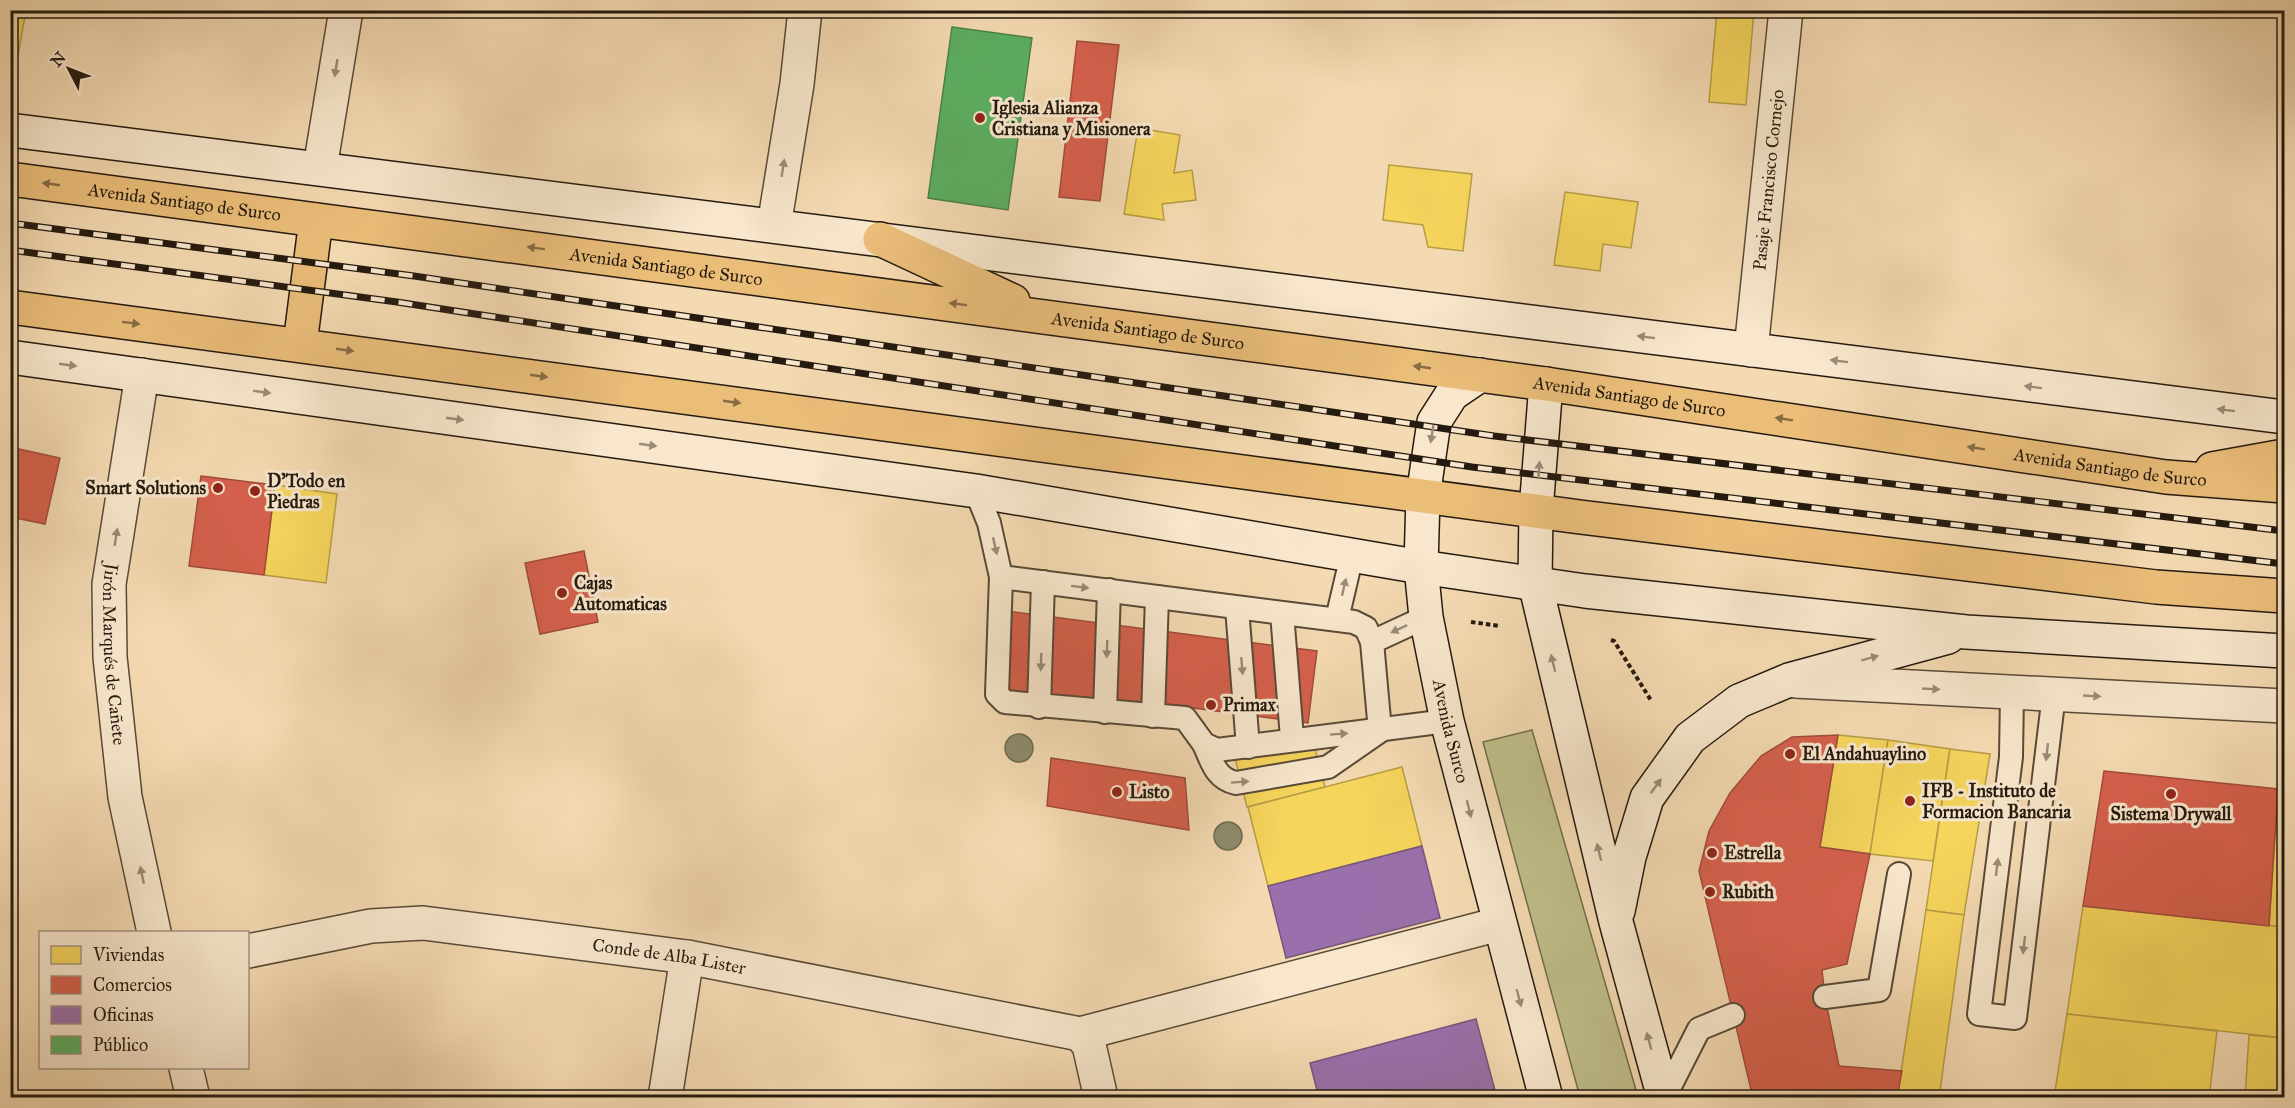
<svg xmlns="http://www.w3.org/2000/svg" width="2295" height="1108" font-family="'IM FELL Great Primer',serif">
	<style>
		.green { fill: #bfbe8a; stroke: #726c4c; stroke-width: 1.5 }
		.homes { fill: #f6d55c; stroke: #b79d45; stroke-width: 1.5 }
		.shops { fill: #d6604d; stroke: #a14b3a; stroke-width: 1.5 }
		.offices { fill: #9970ab; stroke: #76567c; stroke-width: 1.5 }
		.public { fill: #5aae61; stroke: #4a8248; stroke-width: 1.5 }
		.industry { fill: #8c8c6e; stroke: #6d6a52; stroke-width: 1.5 }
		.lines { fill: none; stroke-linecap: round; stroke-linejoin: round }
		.lane-casing { stroke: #584a38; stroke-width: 26 }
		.street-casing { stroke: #584a38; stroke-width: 36 }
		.secondary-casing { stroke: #241a0f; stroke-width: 36 }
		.primary-casing { stroke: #241a0f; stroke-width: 36 }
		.path { stroke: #241a0f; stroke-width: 4; stroke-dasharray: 4.5 3; stroke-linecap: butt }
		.lane { stroke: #f8e7cd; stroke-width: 22 }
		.street { stroke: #f8e7cd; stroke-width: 33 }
		.secondary { stroke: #f8e7cd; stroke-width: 33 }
		.primary { stroke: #eabd79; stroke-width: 33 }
		.rail-casing { stroke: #241a0f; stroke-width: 7 }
		.rail { stroke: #f8e7cd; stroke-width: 4.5; stroke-dasharray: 14; stroke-linecap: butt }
		.oneway { fill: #998b78 }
		.oneway2 { fill: #876c44 }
		.poi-dot { fill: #8f2418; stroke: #f8e7cd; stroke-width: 2 }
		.labels { text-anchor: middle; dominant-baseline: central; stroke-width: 6; stroke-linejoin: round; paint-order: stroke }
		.poi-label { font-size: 18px; font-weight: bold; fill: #241a0f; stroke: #f8e7cd; text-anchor: start }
		.street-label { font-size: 18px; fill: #241a0f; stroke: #f8e7cd }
	</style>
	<rect width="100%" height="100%" fill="#f4dab2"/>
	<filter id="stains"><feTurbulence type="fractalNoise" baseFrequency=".00333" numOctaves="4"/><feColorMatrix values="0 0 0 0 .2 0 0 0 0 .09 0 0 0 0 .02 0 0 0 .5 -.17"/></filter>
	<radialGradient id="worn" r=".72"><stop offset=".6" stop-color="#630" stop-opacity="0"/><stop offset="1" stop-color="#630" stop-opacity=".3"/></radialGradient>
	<!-- green -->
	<polygon class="green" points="1532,730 1638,1097 1580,1097 1483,742"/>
	<!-- homes -->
	<g class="homes">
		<polygon points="10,10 26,10 16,67 10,67"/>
		<polygon points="1717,10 1754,10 1746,105 1709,102"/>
		<polygon points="1138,128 1180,135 1174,173 1192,170 1196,200 1162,204 1164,220 1124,214"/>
		<polygon points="1389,165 1472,174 1463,251 1428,247 1423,225 1383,220"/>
		<polygon points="1565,192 1638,202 1631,248 1603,244 1600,271 1554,265"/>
		<polygon points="275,485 337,494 326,583 264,575"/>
		<polygon points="1310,730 1325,787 1247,807 1233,750"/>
		<polygon points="1838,735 1888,740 1870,854 1820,847"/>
		<polygon points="1888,740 1950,749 1933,861 1870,854"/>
		<polygon points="1950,749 1990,754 1964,915 1926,910"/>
		<polygon points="1402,767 1422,846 1268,886 1248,807"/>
		<polygon points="2278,789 2284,790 2284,927 2269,926"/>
		<polygon points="2083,906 2284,927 2284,1038 2067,1014"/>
		<polygon points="1926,910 1964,915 1939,1098 1897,1098"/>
		<polygon points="2067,1014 2217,1031 2209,1098 2054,1098"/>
		<polygon points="2249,1035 2284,1038 2284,1098 2245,1098"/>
		<polygon points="1940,1091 1982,1098 1939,1098"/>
	</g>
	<!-- shops -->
	<g class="shops">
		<polygon points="1077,41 1119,45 1100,201 1059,197"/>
		<polygon points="10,447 60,458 45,524 10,517"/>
		<polygon points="201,476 275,485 264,575 189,566"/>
		<polygon points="584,551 598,622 540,634 525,563"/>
		<polygon points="1006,611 1317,651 1308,723 1185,707 995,692"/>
		<polygon points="1838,735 1820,847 1870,854 1847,964 1822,970 1825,997 1839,1066 1902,1071 1897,1098 1753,1098 1699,871 1709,831 1730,793 1761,756 1792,737"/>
		<polygon points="1051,758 1185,778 1189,830 1047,806"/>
		<polygon points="2104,771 2278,789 2269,926 2083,906"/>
	</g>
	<!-- offices -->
	<g class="offices">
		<polygon points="1422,846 1440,918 1286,958 1268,886"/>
		<polygon points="1476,1019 1497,1098 1319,1098 1310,1063"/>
	</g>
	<!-- public -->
	<polygon class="public" points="952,27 1032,38 1008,210 928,198"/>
	<!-- industry -->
	<g class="industry">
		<circle cx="1019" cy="748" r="14"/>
		<circle cx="1228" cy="836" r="14"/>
	</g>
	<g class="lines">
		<defs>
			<g id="lane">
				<polyline points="976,491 989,523 1001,577 997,694 1005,702 1185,718 1204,744 1217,750 1447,721"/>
				<path d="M1001 577 1354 622 1366 628 1372 642 1380 731 1328 767 1236 783C1216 779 1212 762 1204 744"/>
				<polyline points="1237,608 1248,747"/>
				<polyline points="1282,613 1292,738"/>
				<polyline points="1337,619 1352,555"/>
				<polyline points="1372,642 1426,617"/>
				<polyline points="2012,694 2011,757 1979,1014 2015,1018 2054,694"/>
				<polyline points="1039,707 1043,582"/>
				<polyline points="1105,712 1109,590"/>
				<polyline points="1153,716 1157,597"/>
				<polyline points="1825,997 1879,990 1899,874"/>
				<polyline points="1664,1098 1699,1029 1733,1015"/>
			</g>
			<g id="street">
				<polyline points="320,168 346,10"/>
				<polyline points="774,226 797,84 805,10"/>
				<path id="s1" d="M1751 350 1786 10"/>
				<path id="s2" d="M142 375 109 584 110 657 125 797 154 932"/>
				<polyline points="1795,681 2284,706"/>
				<path id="s3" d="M248 951 371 926 423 923 687 957 1080 1034 1089 1045 1101 1098"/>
				<polyline points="1080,1034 1499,924"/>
				<polyline points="186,1068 193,1098"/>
				<polyline points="665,1098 687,957"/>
			</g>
			<g id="secondary">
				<polyline points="10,130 2284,417"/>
				<polyline points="10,357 976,491 1421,567 1585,591 1966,632 2284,651"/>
				<path id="s4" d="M1480 375 1452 394 1434 422 1423 496 1421 567 1426 617 1447 721 1546 1098"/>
				<polyline points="1546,384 1536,510 1535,583 1616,922 1664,1098"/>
				<polyline points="1618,911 1629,857 1647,798 1690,738 1739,701 1789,680 1948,637"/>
			</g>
			<g id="primary">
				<path id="s5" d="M10 179 1546 384 2166 477 2284 486"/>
				<polyline points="880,239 1013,301"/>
				<polyline points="10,307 1580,517 2156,587 2284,596"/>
				<polyline points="300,344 316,220"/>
				<polyline points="2212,469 2284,456"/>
			</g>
		</defs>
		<!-- lane casing -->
		<use href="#lane" class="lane-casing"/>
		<!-- street casing -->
		<use href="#street" class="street-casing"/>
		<!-- secondary casing -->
		<use href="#secondary" class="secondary-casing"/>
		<!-- primary casing -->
		<use href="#primary" class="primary-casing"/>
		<!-- path -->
		<g class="path">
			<polyline points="1471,622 1500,626"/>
			<polyline points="1611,640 1614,641 1652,702"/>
		</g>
		<!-- lane -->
		<use href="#lane" class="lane"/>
		<!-- street -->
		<use href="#street" class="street"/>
		<!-- secondary -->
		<use href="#secondary" class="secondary"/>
		<!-- primary -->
		<use href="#primary" class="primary"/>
		<defs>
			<g id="rail">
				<polyline points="10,223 414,276 1494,436 2284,531"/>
				<polyline points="10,250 397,302 1472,467 2284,564"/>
			</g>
		</defs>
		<!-- rail casing -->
		<use href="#rail" class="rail-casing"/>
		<!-- rail -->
		<use href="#rail" class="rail"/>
	</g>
	<!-- one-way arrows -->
	<defs><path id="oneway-solid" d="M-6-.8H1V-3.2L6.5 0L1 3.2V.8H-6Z" transform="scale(1.5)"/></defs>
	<g class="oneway">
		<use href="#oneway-solid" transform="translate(336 68) rotate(99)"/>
		<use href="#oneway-solid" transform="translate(783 168) rotate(-81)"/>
		<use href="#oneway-solid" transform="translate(1646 337) rotate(-173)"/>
		<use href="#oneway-solid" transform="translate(1839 361) rotate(-173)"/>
		<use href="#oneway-solid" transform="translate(68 365) rotate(8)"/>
		<use href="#oneway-solid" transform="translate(2033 387) rotate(-173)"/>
		<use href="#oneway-solid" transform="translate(262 392) rotate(8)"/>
		<use href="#oneway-solid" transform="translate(2226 410) rotate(-173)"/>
		<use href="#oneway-solid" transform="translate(455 419) rotate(8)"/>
		<use href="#oneway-solid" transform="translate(1432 434) rotate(99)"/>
		<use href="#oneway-solid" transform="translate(648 445) rotate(8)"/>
		<use href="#oneway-solid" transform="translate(1539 470) rotate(-86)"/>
		<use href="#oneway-solid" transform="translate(116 537) rotate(-81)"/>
		<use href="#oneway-solid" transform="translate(995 546) rotate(77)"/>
		<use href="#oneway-solid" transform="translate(1080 587) rotate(7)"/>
		<use href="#oneway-solid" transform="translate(1344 587) rotate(-77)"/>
		<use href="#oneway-solid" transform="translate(1399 629) rotate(155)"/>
		<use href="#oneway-solid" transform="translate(1107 649) rotate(92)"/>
		<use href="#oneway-solid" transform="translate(1870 658) rotate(-15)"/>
		<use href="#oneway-solid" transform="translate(1041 662) rotate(92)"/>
		<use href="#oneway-solid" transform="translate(1553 663) rotate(-104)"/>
		<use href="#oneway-solid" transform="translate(1242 666) rotate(85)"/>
		<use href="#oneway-solid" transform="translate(1931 689) rotate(3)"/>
		<use href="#oneway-solid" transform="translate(2092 696) rotate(3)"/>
		<use href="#oneway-solid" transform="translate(1339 734) rotate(-4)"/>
		<use href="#oneway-solid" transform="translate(2047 752) rotate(96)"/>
		<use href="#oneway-solid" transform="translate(1240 782) rotate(-4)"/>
		<use href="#oneway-solid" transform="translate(1656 786) rotate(-54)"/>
		<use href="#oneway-solid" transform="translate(1469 809) rotate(76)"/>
		<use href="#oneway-solid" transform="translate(1599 852) rotate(-104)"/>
		<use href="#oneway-solid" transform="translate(1997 867) rotate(-83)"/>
		<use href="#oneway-solid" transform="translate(142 875) rotate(-102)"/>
		<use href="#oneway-solid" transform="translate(2024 945) rotate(97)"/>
		<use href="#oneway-solid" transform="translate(1519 998) rotate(75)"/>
		<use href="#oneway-solid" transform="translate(1649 1041) rotate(-105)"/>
	</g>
	<g class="oneway2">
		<use href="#oneway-solid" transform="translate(51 184) rotate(-172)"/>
		<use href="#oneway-solid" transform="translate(536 248) rotate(-173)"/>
		<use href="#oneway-solid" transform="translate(958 304) rotate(-173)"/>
		<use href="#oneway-solid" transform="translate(131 323) rotate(7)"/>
		<use href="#oneway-solid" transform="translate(345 350) rotate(8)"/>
		<use href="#oneway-solid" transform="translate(1422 367) rotate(-172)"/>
		<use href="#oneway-solid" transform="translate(539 376) rotate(8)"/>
		<use href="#oneway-solid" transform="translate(732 402) rotate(8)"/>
		<use href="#oneway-solid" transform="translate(1784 419) rotate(-171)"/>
		<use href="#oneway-solid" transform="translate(1976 448) rotate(-171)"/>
	</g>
	<!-- markers -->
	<g class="poi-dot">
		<circle cx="980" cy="118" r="6"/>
		<circle cx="218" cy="488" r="6"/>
		<circle cx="255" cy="491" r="6"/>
		<circle cx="562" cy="593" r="6"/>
		<circle cx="1211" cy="705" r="6"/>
		<circle cx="1790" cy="754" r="6"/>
		<circle cx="1117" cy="792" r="6"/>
		<circle cx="2171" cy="794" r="6"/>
		<circle cx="1910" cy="801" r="6"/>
		<circle cx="1712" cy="853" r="6"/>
		<circle cx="1710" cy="892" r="6"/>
	</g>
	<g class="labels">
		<!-- poi labels -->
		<g class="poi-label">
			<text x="992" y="108">Iglesia Alianza<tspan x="992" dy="21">Cristiana y Misionera</tspan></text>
			<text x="267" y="481">D'Todo en<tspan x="267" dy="21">Piedras</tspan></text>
			<text x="206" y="488" text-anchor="end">Smart Solutions</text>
			<text x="574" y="583">Cajas<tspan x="574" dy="21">Automaticas</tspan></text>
			<text x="1223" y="705">Primax</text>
			<text x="1802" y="754">El Andahuaylino</text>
			<text x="1922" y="791">IFB - Instituto de<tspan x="1922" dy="21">Formacion Bancaria</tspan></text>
			<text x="1129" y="792">Listo</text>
			<text x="2171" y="814" text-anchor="middle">Sistema Drywall</text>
			<text x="1724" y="853">Estrella</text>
			<text x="1722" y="892">Rubith</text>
		</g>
		<!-- street labels -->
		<g class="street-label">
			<text stroke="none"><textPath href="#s1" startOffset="171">Pasaje Francisco Cornejo</textPath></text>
			<text stroke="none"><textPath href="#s5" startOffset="176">Avenida Santiago de Surco</textPath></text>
			<text stroke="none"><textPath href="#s5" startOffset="662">Avenida Santiago de Surco</textPath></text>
			<text stroke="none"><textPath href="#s5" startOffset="1148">Avenida Santiago de Surco</textPath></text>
			<text stroke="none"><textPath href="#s5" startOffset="1634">Avenida Santiago de Surco</textPath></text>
			<text stroke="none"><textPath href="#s5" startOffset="2120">Avenida Santiago de Surco</textPath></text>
			<text stroke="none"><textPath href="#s2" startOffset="282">Jirón Marqués de Cañete</textPath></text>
			<text stroke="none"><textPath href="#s4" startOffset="380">Avenida Surco</textPath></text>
			<text stroke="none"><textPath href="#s3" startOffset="426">Conde de Alba Lister</textPath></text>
		</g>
	</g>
	<!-- margin -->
	<rect width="2295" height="1108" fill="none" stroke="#f4dab2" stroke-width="36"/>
	<rect x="12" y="12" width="2271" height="1084" fill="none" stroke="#241a0f" stroke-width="3"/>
	<rect x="18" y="18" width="2259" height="1072" fill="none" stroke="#241a0f" stroke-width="1.5"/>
	<!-- legend -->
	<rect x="39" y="931" width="210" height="138" fill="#f8e7cd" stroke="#a39581" stroke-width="1.5"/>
	<rect x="51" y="946" width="30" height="18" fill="#f6d55c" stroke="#a39581" stroke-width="1.5"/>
	<text x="93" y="961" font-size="18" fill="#241a0f">Viviendas</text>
	<rect x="51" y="976" width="30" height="18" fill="#d6604d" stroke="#a39581" stroke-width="1.5"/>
	<text x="93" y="991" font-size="18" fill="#241a0f">Comercios</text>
	<rect x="51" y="1006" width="30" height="18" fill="#9970ab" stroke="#a39581" stroke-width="1.5"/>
	<text x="93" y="1021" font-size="18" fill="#241a0f">Oficinas</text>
	<rect x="51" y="1036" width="30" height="18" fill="#5aae61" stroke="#a39581" stroke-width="1.5"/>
	<text x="93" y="1051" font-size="18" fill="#241a0f">Público</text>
	<!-- north arrow -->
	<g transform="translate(69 69) rotate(312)" stroke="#f8e7cd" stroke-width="4.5" paint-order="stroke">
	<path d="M0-4.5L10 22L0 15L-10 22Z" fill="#241a0f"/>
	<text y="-9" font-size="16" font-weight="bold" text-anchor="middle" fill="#241a0f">N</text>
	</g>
	<rect width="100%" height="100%" filter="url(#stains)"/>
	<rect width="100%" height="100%" fill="url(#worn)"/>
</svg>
